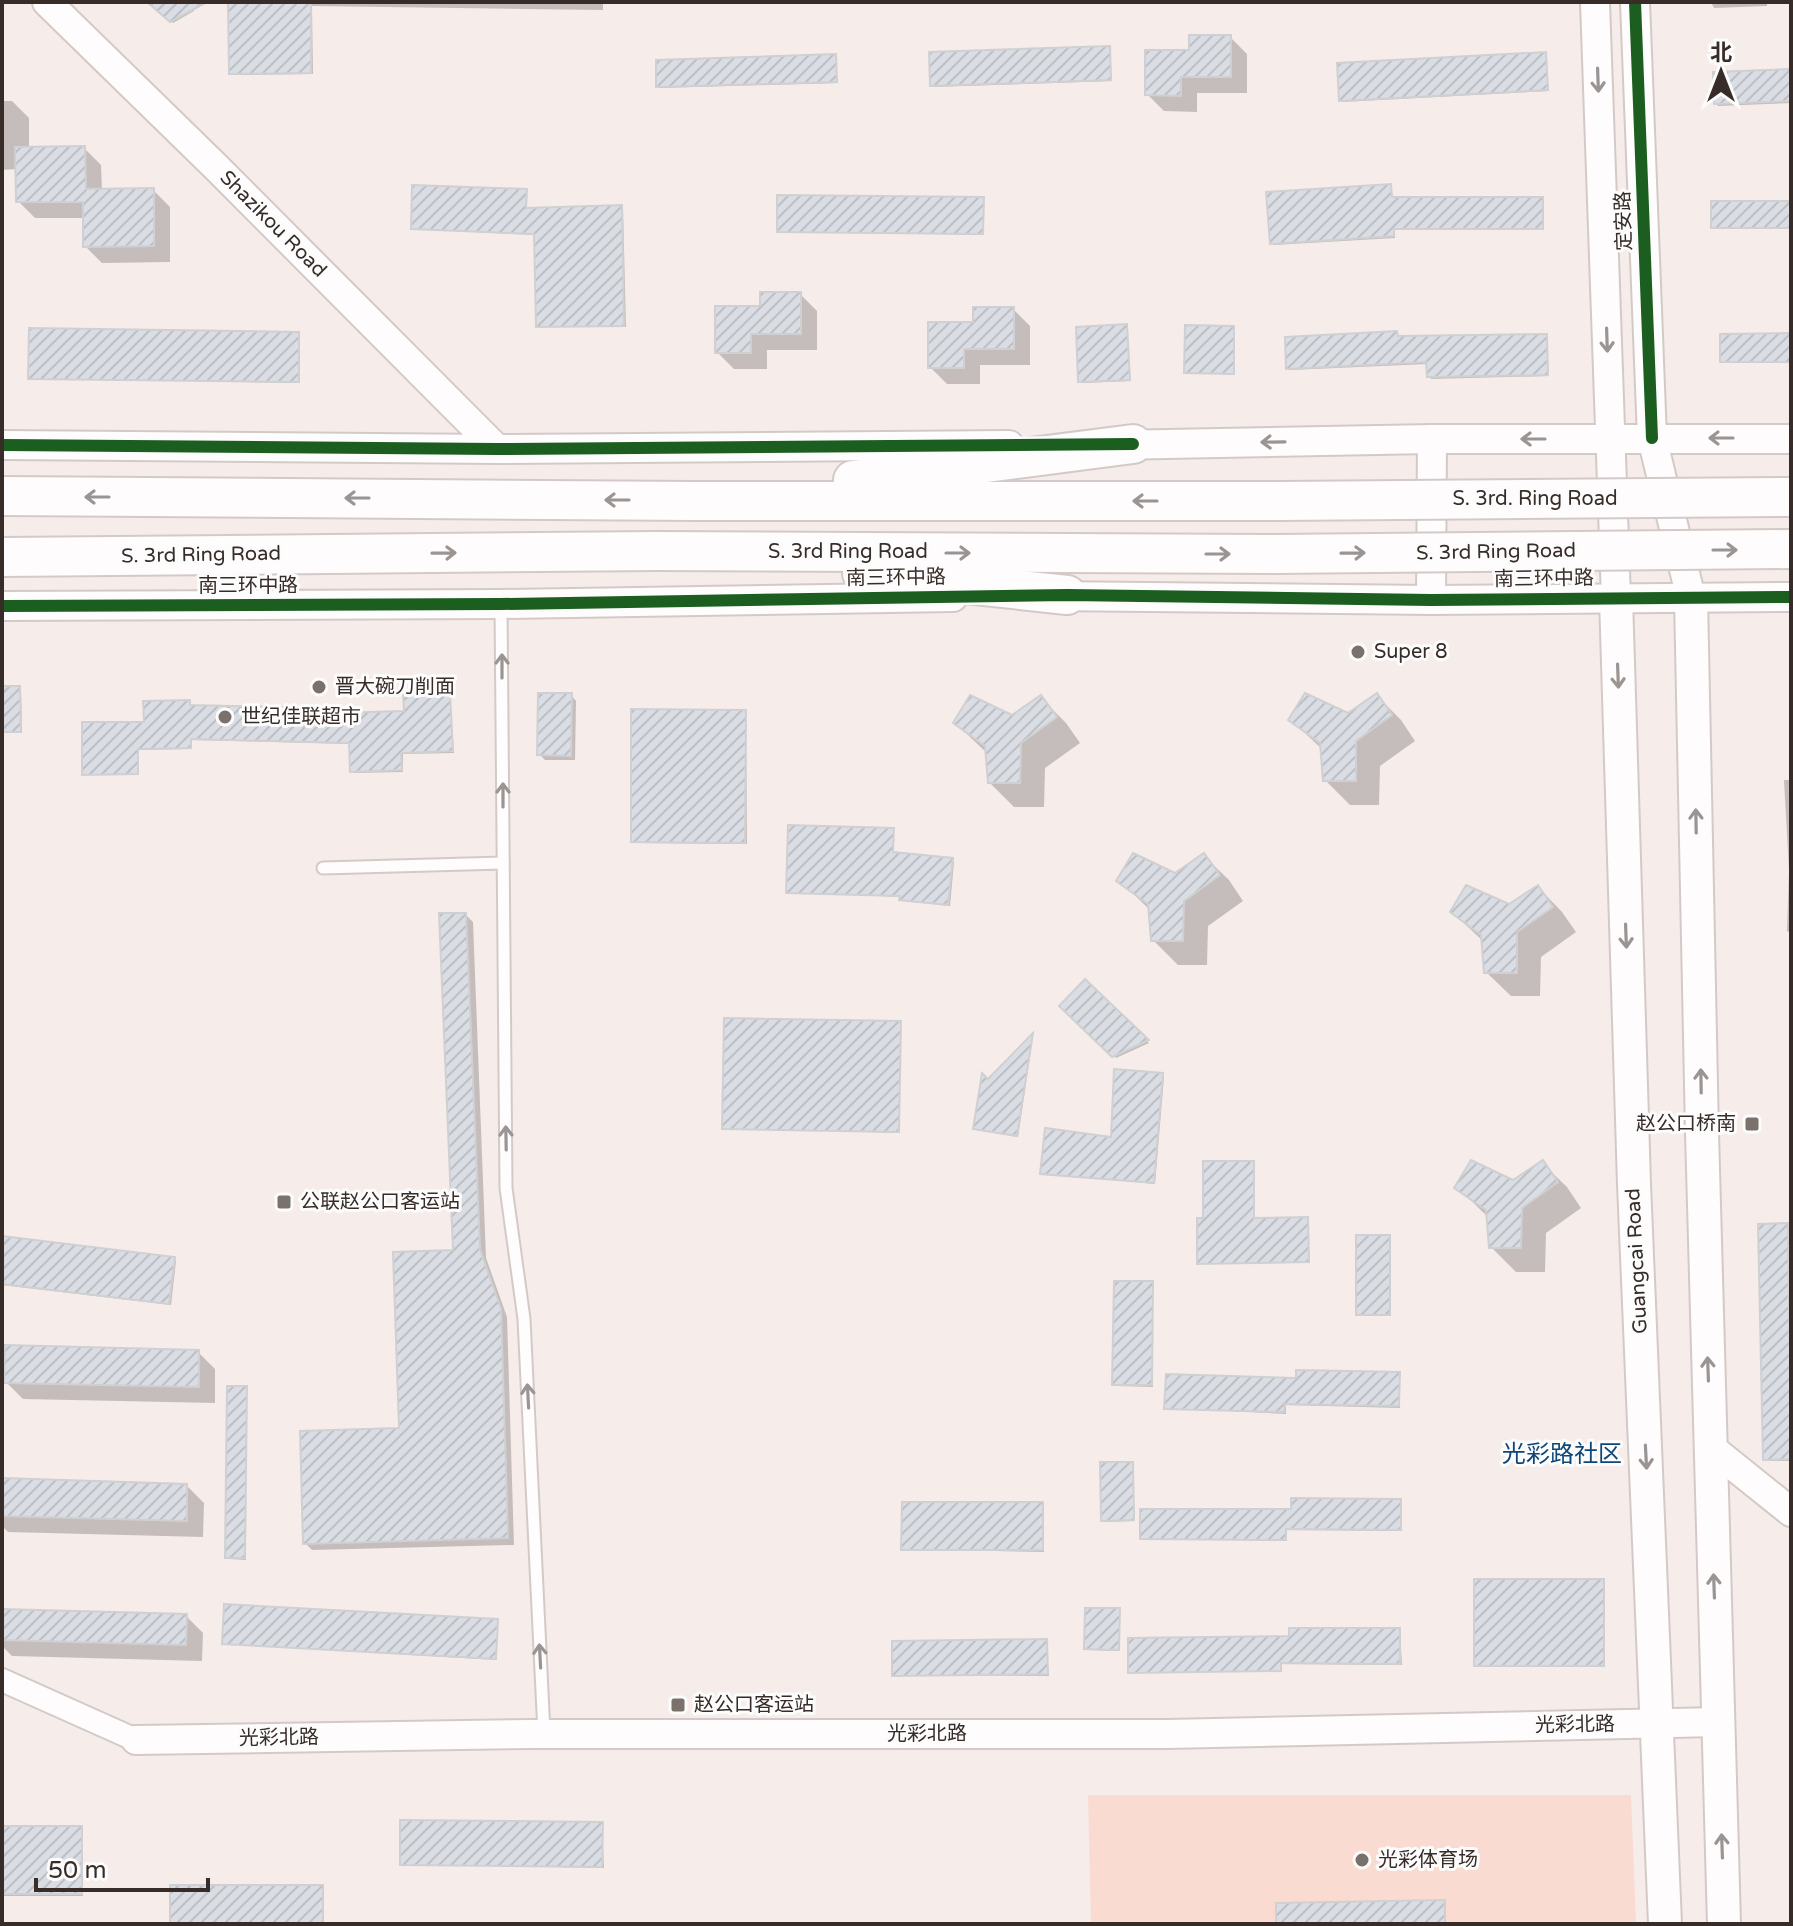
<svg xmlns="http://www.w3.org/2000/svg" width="1793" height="1926" font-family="'Varela Round','Noto Sans SC',sans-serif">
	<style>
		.pitch { fill: #fadbd1 }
		.shadow { fill: #0003 }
		.building { fill: url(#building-hatch); stroke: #d0d0d2; stroke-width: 2 }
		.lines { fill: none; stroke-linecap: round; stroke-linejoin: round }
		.service-casing { stroke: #d3cac7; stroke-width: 15 }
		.minor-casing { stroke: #d3cac7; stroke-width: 26 }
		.tertiary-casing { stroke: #d3cac7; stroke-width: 32 }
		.secondary-casing { stroke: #d3cac7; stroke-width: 36 }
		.trunk-casing { stroke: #d3cac7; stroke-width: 42 }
		.service { stroke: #fefcfc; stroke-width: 11 }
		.minor { stroke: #fefcfc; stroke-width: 22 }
		.tertiary { stroke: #fefcfc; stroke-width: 28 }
		.secondary { stroke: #fefcfc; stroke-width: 32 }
		.trunk { stroke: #fefcfc; stroke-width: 38 }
		.trunk-bridge-casing { stroke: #d3cac7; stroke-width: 42; stroke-linecap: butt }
		.trunk-bridge { stroke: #fefcfc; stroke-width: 38 }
		.cycleway-casing { stroke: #fcfcfc; stroke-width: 17 }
		.cycleway { stroke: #1b5e20; stroke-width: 12 }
		.oneway { stroke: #9a9492 }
		.poi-dot { fill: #7a706c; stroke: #fcfcfc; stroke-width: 3 }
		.labels { text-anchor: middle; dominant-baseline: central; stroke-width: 6; stroke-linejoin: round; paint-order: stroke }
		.street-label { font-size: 20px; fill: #372c28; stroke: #fcfcfc }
		.poi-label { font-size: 20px; fill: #372c28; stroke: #fcfcfc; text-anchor: start }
		.quarter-label { font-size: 24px; fill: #0e4677; stroke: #fcfcfc }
	</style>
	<defs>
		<pattern id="building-hatch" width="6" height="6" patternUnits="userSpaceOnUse" patternTransform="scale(2)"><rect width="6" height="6" fill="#dadee4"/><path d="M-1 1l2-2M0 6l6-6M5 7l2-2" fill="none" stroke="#bcbfc4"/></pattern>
	</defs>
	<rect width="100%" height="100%" fill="#f6edea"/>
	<!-- pitch -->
	<polygon class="pitch" points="1088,1795 1631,1795 1636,1924 1091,1924"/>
	<!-- shadow -->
	<g class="shadow">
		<polygon points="149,2 194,2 194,11 173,23"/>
		<polygon points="230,2 603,2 603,10 312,6 313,74 233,75"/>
		<polygon points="1711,2 1767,2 1767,6 1714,8"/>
		<polygon points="1230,37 1247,54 1247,93 1197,93 1197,112 1164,111 1147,94 1191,52"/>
		<polygon points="1109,48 1112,81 934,87 932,85"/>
		<polygon points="1545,54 1549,91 1343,102 1341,100"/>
		<polygon points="835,56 838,83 660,88 658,86"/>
		<polygon points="1791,71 1791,103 1718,106 1716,104"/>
		<polygon points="2,101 12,101 29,118 29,149 84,148 101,165 102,190 153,190 170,207 170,262 102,263 85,246 85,218 35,218 18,201 17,169 2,170"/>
		<polygon points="1390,186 1393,199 1542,199 1544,230 1395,230 1395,238 1274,245 1272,243"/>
		<polygon points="526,191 527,209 623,209 626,327 538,327 536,235 413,229"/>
		<polygon points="983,199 984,235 779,231"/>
		<polygon points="1791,203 1791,229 1713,227"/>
		<polygon points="800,294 817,311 817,350 767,350 767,369 734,369 717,352 762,308"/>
		<polygon points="1013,309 1030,326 1030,365 980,365 980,384 947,384 930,367 975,324"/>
		<polygon points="1126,326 1131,381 1082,383 1080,381"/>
		<polygon points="1233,328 1235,375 1186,372"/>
		<polygon points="1396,333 1399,338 1546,336 1549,376 1431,379 1428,364 1290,370 1288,368"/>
		<polygon points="299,334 300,383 30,378"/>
		<polygon points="1791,335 1791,363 1722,361"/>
		<polygon points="2,688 21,690 22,733 2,733"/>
		<polygon points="450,695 454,753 403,754 403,772 354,773 351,744 192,740 192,749 139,750 139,775 84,774 146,724 189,702 191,707 332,710 334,715 406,713"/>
		<polygon points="571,695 576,701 575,760 545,760 539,754"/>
		<polygon points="1377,696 1401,720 1415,741 1380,766 1379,805 1350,805 1325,780 1323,750 1291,720 1348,715"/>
		<polygon points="1041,698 1066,723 1080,743 1045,768 1044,807 1014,807 990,783 987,753 955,723 1012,717"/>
		<polygon points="746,712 747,844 635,843 633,841"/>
		<polygon points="1784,780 1791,780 1791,933 1787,931 1789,871"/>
		<polygon points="893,830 894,854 954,862 950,906 904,901 902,897 788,892"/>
		<polygon points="1204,856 1229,880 1243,901 1208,926 1207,965 1178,965 1153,940 1150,910 1119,880 1176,875"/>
		<polygon points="1538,887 1562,912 1576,932 1541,957 1540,996 1511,996 1486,972 1484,942 1452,912 1509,907"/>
		<polygon points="466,915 473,922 486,1258 507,1317 514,1545 312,1550 305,1543 401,1430 455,1252"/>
		<polygon points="1085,982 1149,1043 1116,1058 1062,1006"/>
		<polygon points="900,1023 900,1133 724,1128"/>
		<polygon points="1033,1036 1018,1137 977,1130 975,1128 989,1082"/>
		<polygon points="1162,1075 1164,1077 1155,1184 1042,1173 1113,1139"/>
		<polygon points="1253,1163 1255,1220 1307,1219 1310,1263 1199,1263 1205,1220"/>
		<polygon points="1542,1163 1567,1187 1581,1208 1546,1233 1545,1272 1516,1272 1491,1247 1488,1217 1457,1187 1513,1182"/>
		<polygon points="1791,1225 1791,1461 1767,1461 1760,1226"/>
		<polygon points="1390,1237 1391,1316 1360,1316 1358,1314"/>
		<polygon points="2,1238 174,1259 176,1261 171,1305 2,1285"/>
		<polygon points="1152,1283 1153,1387 1116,1386 1114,1384"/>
		<polygon points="198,1352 215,1369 215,1403 23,1399 6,1382"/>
		<polygon points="1399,1374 1400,1408 1286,1405 1286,1414 1167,1408 1298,1380"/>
		<polygon points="246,1388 246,1560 229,1559 227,1557"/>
		<polygon points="1132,1464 1135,1521 1105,1522 1103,1520"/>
		<polygon points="2,1480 187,1486 204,1503 203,1537 8,1532 2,1526"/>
		<polygon points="1400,1501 1402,1531 1287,1530 1287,1541 1142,1538 1293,1511"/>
		<polygon points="1043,1504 1044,1552 903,1549"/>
		<polygon points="1603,1581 1605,1667 1476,1665"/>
		<polygon points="1119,1610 1120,1651 1088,1650 1086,1648"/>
		<polygon points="2,1611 186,1616 203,1633 202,1661 12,1656 2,1646"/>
		<polygon points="497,1621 497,1660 224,1644"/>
		<polygon points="1400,1630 1402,1665 1282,1664 1282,1672 1130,1672 1291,1638"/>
		<polygon points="1046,1641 1049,1676 894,1675"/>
		<polygon points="1790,1748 1791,1748 1791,1799"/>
		<polygon points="602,1824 604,1868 402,1864"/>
		<polygon points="2,1828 81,1828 83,1896 2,1896"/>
		<polygon points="322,1887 324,1924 172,1924"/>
	</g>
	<!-- building -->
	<g class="building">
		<polygon points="147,2 207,2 170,22"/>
		<polygon points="228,2 311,2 311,73 229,74"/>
		<polygon points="1189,35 1231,35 1231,77 1181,77 1181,96 1145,95 1145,50 1189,50"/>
		<polygon points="1110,46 1111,80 930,86 929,52"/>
		<polygon points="1546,52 1548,90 1339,101 1337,63"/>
		<polygon points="836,54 837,82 656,87 656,60"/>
		<polygon points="1791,69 1791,101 1714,104 1713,72"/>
		<polygon points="85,146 86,189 154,188 154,246 83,247 83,202 16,202 15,147"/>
		<polygon points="1391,184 1392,197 1543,197 1543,229 1394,229 1394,236 1270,244 1266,192"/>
		<polygon points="412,185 527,189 526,208 622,205 624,326 536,327 534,234 411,229"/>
		<polygon points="777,195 984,197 983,234 777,232"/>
		<rect x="1711" y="201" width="80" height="27"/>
		<polygon points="760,292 801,292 801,334 751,334 751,353 715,353 715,306 760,306"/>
		<polygon points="973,307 1014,307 1014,349 964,349 964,368 928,368 928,322 973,322"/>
		<polygon points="1127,324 1130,380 1078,382 1076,327"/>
		<polygon points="1185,325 1234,326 1234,374 1184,373"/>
		<polygon points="29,328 299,332 299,382 28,379"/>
		<polygon points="1397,331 1398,336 1547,334 1548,375 1427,377 1426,362 1286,369 1285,337"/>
		<polygon points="1791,333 1791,362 1720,362 1720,334"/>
		<polygon points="2,686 20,686 21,732 2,732"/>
		<polygon points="450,693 453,751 401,753 402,770 350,772 349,743 191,739 191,748 138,749 138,774 82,775 82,722 144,722 143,701 190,700 190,705 333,708 332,713 404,711 403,694"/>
		<polygon points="538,693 572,693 571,756 537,755"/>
		<polygon points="1305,693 1348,713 1377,693 1392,715 1356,741 1356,781 1323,781 1320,743 1288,720"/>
		<polygon points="970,695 1012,715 1041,695 1057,717 1021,743 1020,783 988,783 985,746 953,723"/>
		<polygon points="631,709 746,710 745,843 631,842"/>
		<polygon points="788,825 894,828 893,852 953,858 948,905 899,900 900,896 786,893"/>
		<polygon points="1133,853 1175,873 1204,853 1220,875 1184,901 1183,941 1151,941 1148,904 1116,881"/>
		<polygon points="1466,885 1509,904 1538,885 1553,907 1517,932 1517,973 1484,973 1481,935 1450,912"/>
		<polygon points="439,913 466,913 480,1249 501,1309 508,1538 303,1544 300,1431 399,1428 393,1252 453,1250"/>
		<polygon points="1085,979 1149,1040 1112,1057 1059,1006"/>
		<polygon points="724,1018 901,1021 899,1132 722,1129"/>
		<polygon points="1033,1033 1017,1136 973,1129 982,1073 988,1079"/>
		<polygon points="1114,1069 1163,1073 1154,1183 1040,1174 1045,1128 1111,1137"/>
		<polygon points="1471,1160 1513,1180 1543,1160 1558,1182 1522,1208 1521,1248 1489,1248 1486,1210 1454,1188"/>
		<polygon points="1203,1161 1254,1161 1254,1218 1308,1217 1309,1262 1197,1264 1197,1218 1203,1218"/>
		<polygon points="1788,1223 1791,1459 1763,1460 1758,1224"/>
		<rect x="1356" y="1235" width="34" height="80"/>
		<polygon points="2,1236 175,1257 169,1304 2,1284"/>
		<polygon points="1114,1281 1153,1281 1152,1385 1112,1385"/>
		<polygon points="5,1345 199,1350 199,1387 4,1383"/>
		<polygon points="1296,1370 1400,1372 1399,1406 1285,1404 1284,1412 1164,1409 1166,1374 1296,1378"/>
		<polygon points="227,1386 247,1386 245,1558 225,1558"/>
		<polygon points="1100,1462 1133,1462 1134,1520 1101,1521"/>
		<polygon points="2,1478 187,1484 187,1521 2,1516"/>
		<polygon points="1291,1498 1401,1499 1401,1530 1286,1529 1286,1540 1140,1539 1140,1509 1291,1509"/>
		<polygon points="902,1502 1043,1502 1043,1550 901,1550"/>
		<rect x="1474" y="1579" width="130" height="87"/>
		<polygon points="224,1604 498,1619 496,1659 222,1644"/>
		<polygon points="1085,1608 1120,1608 1119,1650 1084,1649"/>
		<polygon points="2,1609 187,1614 186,1645 2,1640"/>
		<polygon points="1289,1628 1400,1628 1400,1664 1281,1663 1281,1671 1128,1673 1128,1638 1289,1636"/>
		<polygon points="1047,1639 1048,1674 892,1676 892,1641"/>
		<polygon points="400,1820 603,1822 602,1867 400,1865"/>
		<rect x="2" y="1826" width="80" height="68"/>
		<rect x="170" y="1885" width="153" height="39"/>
		<polygon points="1445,1900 1445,1924 1276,1924 1276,1903"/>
	</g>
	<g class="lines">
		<defs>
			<g id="service">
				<polyline points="501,604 506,1188 524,1319 544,1733"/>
				<polyline points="323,868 503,863"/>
			</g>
			<polyline id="minor" points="2,1680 136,1740"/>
			<g id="tertiary">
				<polyline points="47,2 216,167 497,449"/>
				<polyline points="1595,2 1616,598"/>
				<polyline points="1635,2 1652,438 1691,598"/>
				<polyline points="2,445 497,449 1009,445"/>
				<polyline points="1115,445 1432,439 1791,439"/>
				<polyline points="1047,596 1431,600 1791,597"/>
				<polyline points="1431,600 1432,439"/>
				<polyline points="2,606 501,604 953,597"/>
				<polyline points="1710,1447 1791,1512"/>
				<polyline points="136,1740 531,1734 1167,1734 1718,1722"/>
			</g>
			<g id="secondary">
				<polyline points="1616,598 1634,1184 1665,1924"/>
				<polyline points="1691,598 1702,1133 1724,1924"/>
			</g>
			<g id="trunk">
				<polyline points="853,480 1133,444"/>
				<polyline points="2,496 695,501 1279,501"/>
				<polyline points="2,557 656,551 1275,554"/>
				<polyline points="862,573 1067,595"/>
			</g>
		</defs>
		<!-- service casing -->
		<use href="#service" class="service-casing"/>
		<!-- minor casing -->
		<use href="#minor" class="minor-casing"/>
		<!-- tertiary casing -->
		<use href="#tertiary" class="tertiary-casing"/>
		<!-- secondary casing -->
		<use href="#secondary" class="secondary-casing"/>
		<!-- trunk casing -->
		<use href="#trunk" class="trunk-casing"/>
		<!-- service -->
		<use href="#service" class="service"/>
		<!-- minor -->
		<use href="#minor" class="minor"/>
		<!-- tertiary -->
		<use href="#tertiary" class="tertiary"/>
		<!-- secondary -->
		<use href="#secondary" class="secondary"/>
		<!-- trunk -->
		<use href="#trunk" class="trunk"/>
		<defs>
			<g id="trunk-bridge">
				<polyline points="1279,501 1791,497"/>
				<polyline points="1275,554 1791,549"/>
			</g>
		</defs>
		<!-- trunk-bridge casing -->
		<use href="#trunk-bridge" class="trunk-bridge-casing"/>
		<!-- trunk-bridge -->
		<use href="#trunk-bridge" class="trunk-bridge"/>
		<defs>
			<g id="cycleway">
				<polyline points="1635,2 1652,438"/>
				<polyline points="2,445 497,449 1133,444"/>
				<polyline points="2,606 501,604 1067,595 1431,600 1791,597"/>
			</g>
		</defs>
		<!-- cycleway casing -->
		<use href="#cycleway" class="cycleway-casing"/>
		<!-- cycleway -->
		<use href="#cycleway" class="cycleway"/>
	</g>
	<!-- one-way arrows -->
	<defs><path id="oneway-shaft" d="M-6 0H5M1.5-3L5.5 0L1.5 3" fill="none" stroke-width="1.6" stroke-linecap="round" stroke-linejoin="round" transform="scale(2)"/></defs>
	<g class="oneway">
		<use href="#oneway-shaft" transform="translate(1598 80) rotate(88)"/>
		<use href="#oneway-shaft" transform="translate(1607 340) rotate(88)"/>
		<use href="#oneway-shaft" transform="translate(1721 438) rotate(-180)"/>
		<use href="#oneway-shaft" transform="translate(1533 439) rotate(180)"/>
		<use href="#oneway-shaft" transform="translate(1273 442) rotate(179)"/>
		<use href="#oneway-shaft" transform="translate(97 497) rotate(-180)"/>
		<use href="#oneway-shaft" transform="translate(357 498) rotate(-180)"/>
		<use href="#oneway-shaft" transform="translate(617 500) rotate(-180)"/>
		<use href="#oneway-shaft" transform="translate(1145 501) rotate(180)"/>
		<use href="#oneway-shaft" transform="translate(1725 550)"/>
		<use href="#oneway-shaft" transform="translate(444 553) rotate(-1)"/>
		<use href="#oneway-shaft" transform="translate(958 553)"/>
		<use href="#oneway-shaft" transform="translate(1353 553) rotate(-1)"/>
		<use href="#oneway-shaft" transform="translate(1218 554)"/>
		<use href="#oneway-shaft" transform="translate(502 666) rotate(-90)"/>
		<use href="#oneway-shaft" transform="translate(1618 676) rotate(88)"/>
		<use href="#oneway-shaft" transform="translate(503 795) rotate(-90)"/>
		<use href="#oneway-shaft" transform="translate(1696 821) rotate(-91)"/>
		<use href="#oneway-shaft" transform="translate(1626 936) rotate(88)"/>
		<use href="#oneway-shaft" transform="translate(1701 1081) rotate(-91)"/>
		<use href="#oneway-shaft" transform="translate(506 1138) rotate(-91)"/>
		<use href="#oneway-shaft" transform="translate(1708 1369) rotate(-92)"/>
		<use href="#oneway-shaft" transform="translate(528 1396) rotate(-93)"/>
		<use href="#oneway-shaft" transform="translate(1646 1457) rotate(87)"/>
		<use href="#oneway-shaft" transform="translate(1714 1586) rotate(-92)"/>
		<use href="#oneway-shaft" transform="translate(540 1656) rotate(-93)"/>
		<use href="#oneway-shaft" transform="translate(1722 1846) rotate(-92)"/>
	</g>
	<!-- markers -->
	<g class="poi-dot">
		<circle cx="1358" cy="652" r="8"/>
		<circle cx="319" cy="687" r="8"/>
		<circle cx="225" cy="717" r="8"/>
		<rect x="1744" y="1116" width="16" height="16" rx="4"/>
		<rect x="276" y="1194" width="16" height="16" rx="4"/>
		<rect x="670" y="1697" width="16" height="16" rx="4"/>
		<circle cx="1362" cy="1860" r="8"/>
	</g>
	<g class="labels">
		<!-- street labels -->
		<g class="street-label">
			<text transform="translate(1624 221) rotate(-92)">定安路</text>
			<text transform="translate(273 224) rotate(45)">Shazikou Road</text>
			<text x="1535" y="499">S. 3rd. Ring Road</text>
			<text x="848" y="552">S. 3rd Ring Road</text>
			<text transform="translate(1496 552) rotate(-1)">S. 3rd Ring Road</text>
			<text transform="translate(201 555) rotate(-1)">S. 3rd Ring Road</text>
			<text transform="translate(896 578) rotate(-1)">南三环中路</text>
			<text transform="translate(1544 579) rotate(-1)">南三环中路</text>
			<text x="248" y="586">南三环中路</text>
			<text transform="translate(1637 1261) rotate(-93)">Guangcai Road</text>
			<text transform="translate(1575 1725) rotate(-1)">光彩北路</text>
			<text x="927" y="1734">光彩北路</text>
			<text transform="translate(279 1738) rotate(-1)">光彩北路</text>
		</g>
		<!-- poi labels -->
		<g class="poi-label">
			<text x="1374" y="652">Super 8</text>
			<text x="335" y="687">晋大碗刀削面</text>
			<text x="241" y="717">世纪佳联超市</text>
			<text x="1736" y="1124" text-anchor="end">赵公口桥南</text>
			<text x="300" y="1202">公联赵公口客运站</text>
			<text x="694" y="1705">赵公口客运站</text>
			<text x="1378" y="1860">光彩体育场</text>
		</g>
		<!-- quarter labels -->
		<g class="quarter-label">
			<text x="1562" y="1454">光彩路社区</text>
		</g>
	</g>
	<!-- border -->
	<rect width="1793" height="1926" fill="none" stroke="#372c28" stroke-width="8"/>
	<!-- north arrow -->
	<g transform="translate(1721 72)" stroke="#fcfcfc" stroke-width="6" paint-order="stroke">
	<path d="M0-6L14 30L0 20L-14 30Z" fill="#372c28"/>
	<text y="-12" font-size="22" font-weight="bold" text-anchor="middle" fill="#372c28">北</text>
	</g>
	<!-- scale -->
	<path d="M36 1878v12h172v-12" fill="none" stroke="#372c28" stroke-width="4"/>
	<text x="48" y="1878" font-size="24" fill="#372c28" stroke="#fcfcfc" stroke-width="6" paint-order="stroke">50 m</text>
</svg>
